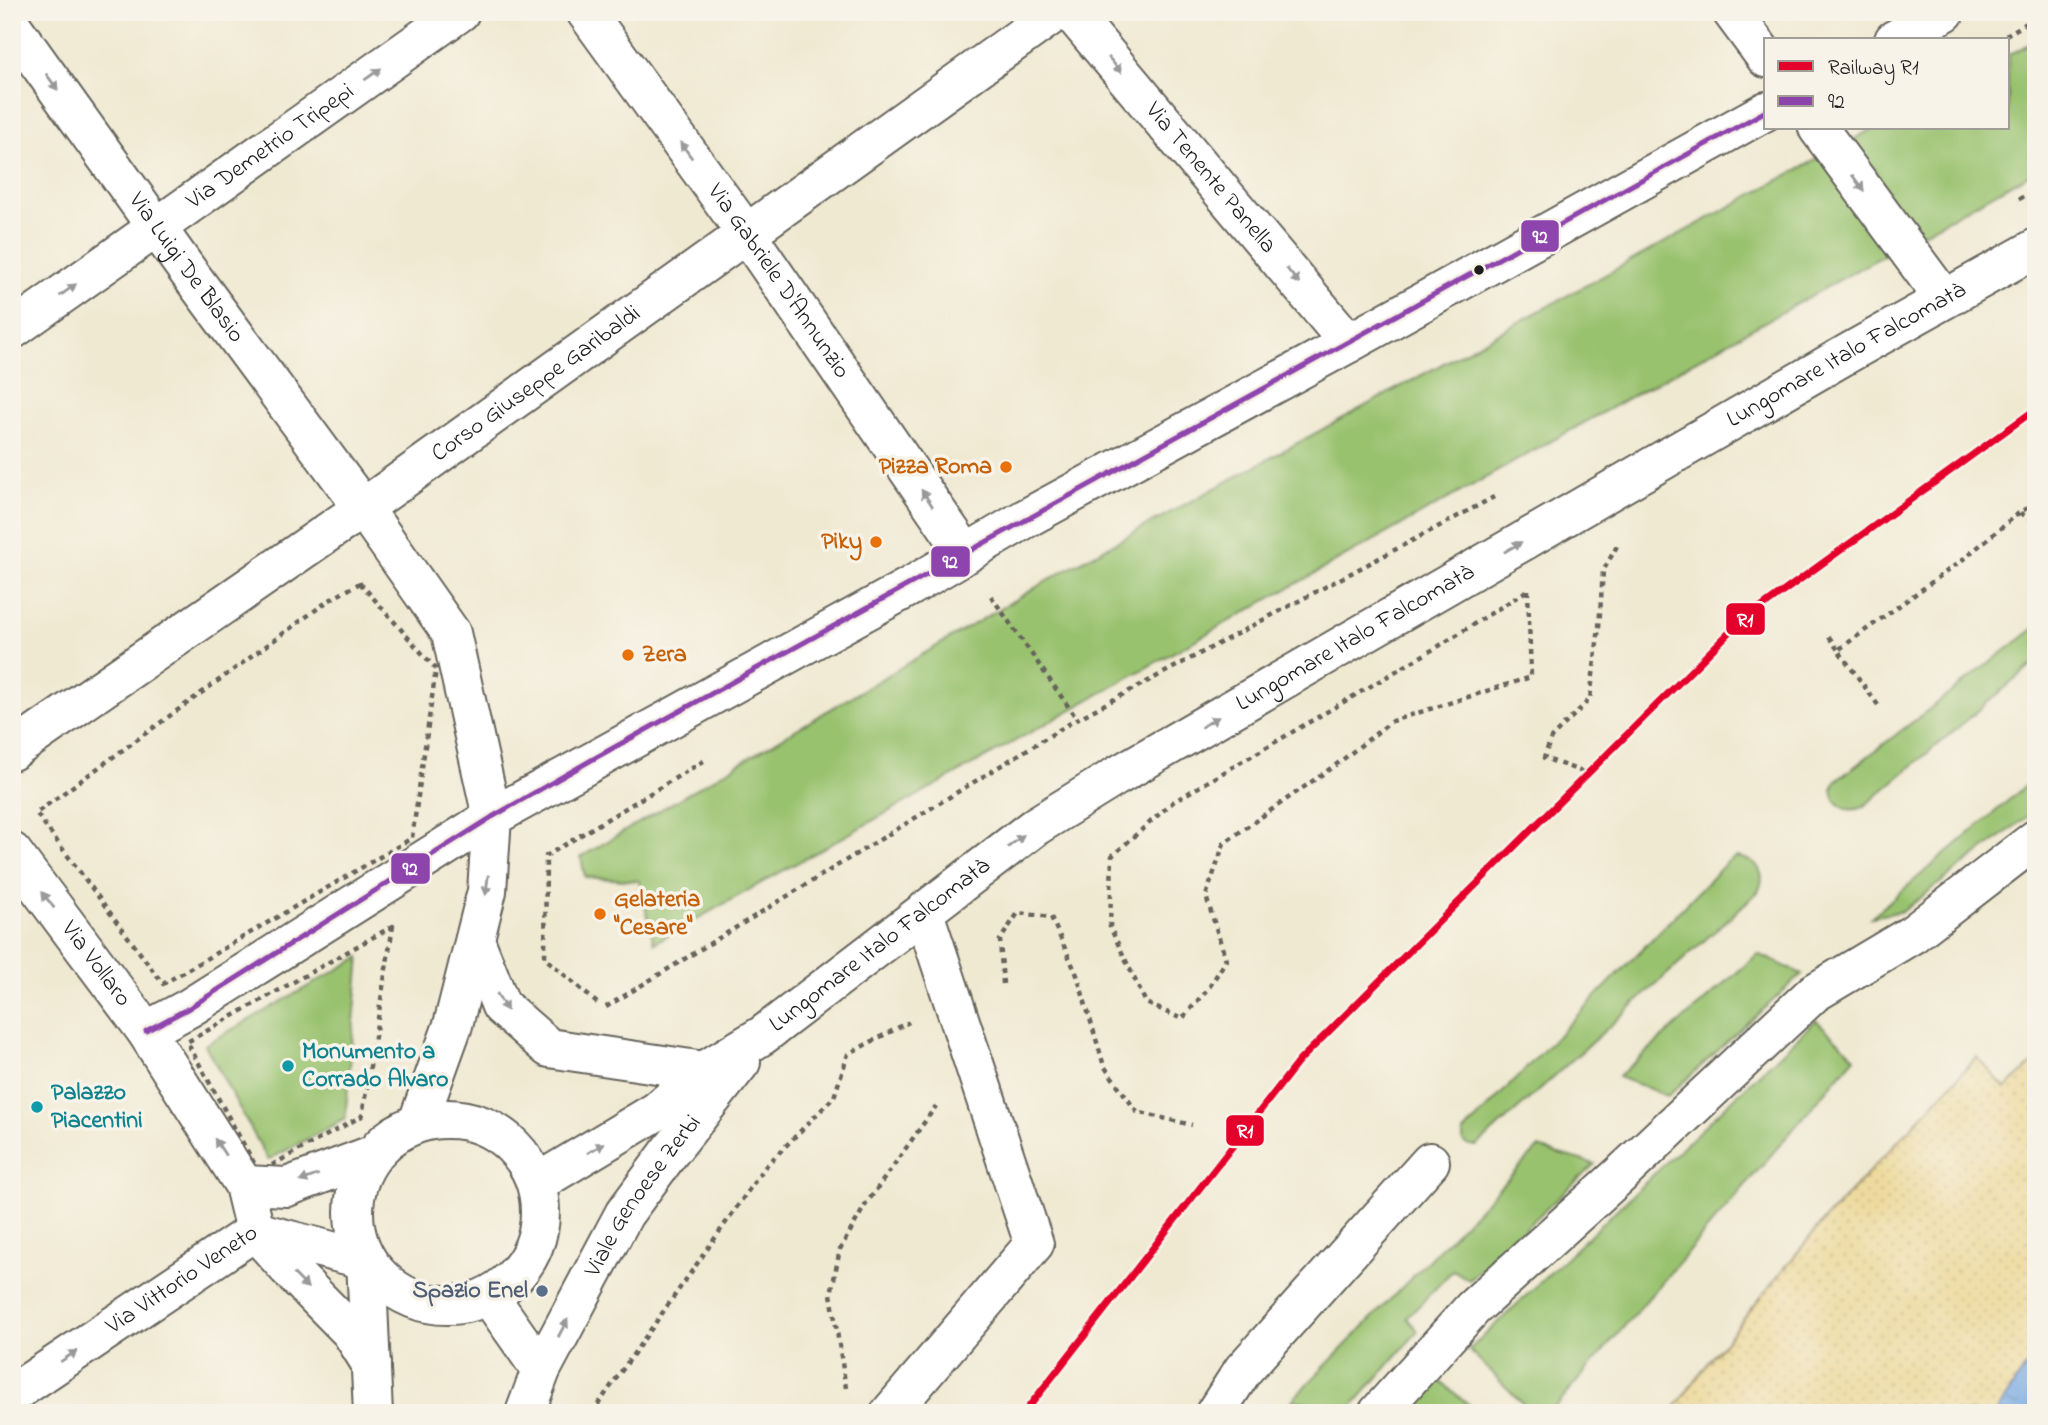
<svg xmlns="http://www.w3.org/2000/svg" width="2048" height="1425" font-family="'Indie Flower',sans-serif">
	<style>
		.sand { fill: url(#sand-dots); stroke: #857b5d; stroke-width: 2 }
		.garden { fill: #99c26e; stroke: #5a6f45; stroke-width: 2 }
		.water { fill: url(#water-ripples); stroke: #4a6280; stroke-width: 2 }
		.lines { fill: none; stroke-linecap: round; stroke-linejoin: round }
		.minor-casing { stroke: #66645c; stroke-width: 42 }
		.major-casing { stroke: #66645c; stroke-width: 42 }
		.path { stroke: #66645c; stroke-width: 4.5; stroke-dasharray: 5 5; stroke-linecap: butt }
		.minor { stroke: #fff; stroke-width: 38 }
		.major { stroke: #fff; stroke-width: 38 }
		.bus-1-casing { stroke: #f7f3e8; stroke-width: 10 }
		.bus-1 { stroke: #8e44ad; stroke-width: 5 }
		.rail-1-casing { stroke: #f7f3e8; stroke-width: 12 }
		.rail-1 { stroke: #e4002b; stroke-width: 7 }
		.oneway { fill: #999 }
		.bus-dot { fill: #1c1c1c; stroke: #f7f3e8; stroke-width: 2.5 }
		.food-dot { fill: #e8710a; stroke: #f7f3e8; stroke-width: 2.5 }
		.culture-dot { fill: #0f9aa8; stroke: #f7f3e8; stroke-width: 2.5 }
		.service-dot { fill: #5c6f8a; stroke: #f7f3e8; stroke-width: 2.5 }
		.labels { text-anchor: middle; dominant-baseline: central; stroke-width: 7; stroke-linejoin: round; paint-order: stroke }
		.street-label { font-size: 24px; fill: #1c1c1c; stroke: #f7f3e8 }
		.food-label { font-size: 24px; font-weight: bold; fill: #c56008; stroke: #f7f3e8; text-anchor: end }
		.culture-label { font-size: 24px; font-weight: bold; fill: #0d838f; stroke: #f7f3e8; text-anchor: start }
		.service-label { font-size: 24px; font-weight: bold; fill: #4e5e75; stroke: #f7f3e8; text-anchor: end }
		.line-badge { stroke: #f7f3e8; stroke-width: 2.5 }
		.badge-label { font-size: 19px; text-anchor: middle; font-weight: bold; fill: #fff }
	</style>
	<defs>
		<pattern id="sand-dots" width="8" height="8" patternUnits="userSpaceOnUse" patternTransform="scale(1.75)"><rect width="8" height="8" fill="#eeda9e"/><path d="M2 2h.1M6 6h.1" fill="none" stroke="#ccba88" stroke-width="1.8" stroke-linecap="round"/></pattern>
		<pattern id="water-ripples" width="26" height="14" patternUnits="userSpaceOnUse" patternTransform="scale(1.75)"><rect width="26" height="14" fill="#77a9e3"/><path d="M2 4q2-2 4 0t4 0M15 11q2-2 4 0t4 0" fill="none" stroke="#6189b7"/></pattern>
	</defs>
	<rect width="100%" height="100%" fill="#f7f3e8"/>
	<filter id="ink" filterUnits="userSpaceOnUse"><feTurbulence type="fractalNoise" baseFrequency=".0143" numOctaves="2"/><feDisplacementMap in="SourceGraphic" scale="14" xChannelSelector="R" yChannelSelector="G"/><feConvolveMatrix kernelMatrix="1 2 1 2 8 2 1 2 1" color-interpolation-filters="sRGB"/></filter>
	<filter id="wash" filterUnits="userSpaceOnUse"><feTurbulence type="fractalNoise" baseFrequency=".00686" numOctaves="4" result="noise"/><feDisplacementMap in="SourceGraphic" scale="28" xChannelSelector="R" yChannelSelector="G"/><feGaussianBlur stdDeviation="1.57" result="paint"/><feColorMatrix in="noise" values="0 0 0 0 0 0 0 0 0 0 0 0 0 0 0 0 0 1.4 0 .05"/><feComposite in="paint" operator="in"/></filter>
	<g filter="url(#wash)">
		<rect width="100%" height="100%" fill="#f0e9d2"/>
		<!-- sand -->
		<polygon class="sand" points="1977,1057 2005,1088 2036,1061 2036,1350 2001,1413 1671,1413 1714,1355 1824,1220"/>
		<!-- garden -->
		<g class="garden">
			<polygon points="2036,40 2036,170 654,943 639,881 585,877 581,857 1065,570 1874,128 2008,128 2008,55"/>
			<path d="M2036 627V662L1863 807C1846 814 1834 806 1832 789L1836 781Z"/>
			<polygon points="2036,777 2036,810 1903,911 1871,917"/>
			<path d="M1736 857C1756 859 1768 872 1758 892L1477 1146H1470L1463 1142V1133L1727 862Z"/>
			<polygon points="1758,954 1802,974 1668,1096 1618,1077"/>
			<polygon points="360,957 345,1119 268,1160 205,1045"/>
			<polygon points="1816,1020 1855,1057 1550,1413 1532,1413 1469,1350"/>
			<polygon points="1538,1148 1595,1164 1469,1280 1453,1270 1407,1318 1418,1331 1349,1410 1292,1400"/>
			<polygon points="1438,1380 1480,1413 1409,1413"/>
		</g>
		<!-- water -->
		<polygon class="water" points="2036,1350 2036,1413 1996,1413"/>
	</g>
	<g filter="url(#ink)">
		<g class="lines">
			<defs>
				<g id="minor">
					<path id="s1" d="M586 12 746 233 966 554"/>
					<path id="s2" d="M1071 12 1349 343"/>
					<polyline points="1732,12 1766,58"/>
					<path id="s3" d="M12 26 187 270 363 508 451 633 492 817 189 1008 146 1031"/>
					<polyline points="1818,128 1944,299"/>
					<path id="s4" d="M12 330 460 12"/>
					<path id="s5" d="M12 751 363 508 1056 12"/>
					<path id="s6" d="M12 852 146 1031 244 1185 255 1231 288 1268 351 1332 371 1364"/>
					<polyline points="244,1185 287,1187 372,1155"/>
					<path id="s7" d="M12 1394 255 1231 366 1260"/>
					<polyline points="890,1413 1034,1244 924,913"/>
					<polyline points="1215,1413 1243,1370 1430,1162"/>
					<polyline points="1378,1413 1473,1308 1620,1175 1814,993 1913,934 2036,839"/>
				</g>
				<g id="major">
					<polyline points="1894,40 1945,12"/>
					<polyline points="475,940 501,1006 549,1048 704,1071"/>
					<circle cx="447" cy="1212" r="93"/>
					<polyline points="418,1122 453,1025 487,891 492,817 911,586 1025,519 1349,343 1766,111"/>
					<path id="s8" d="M537 1183 657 1111 704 1071 763 1035 1036 826 1115 777 1852 351 2036 248"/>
					<polyline points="366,1260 373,1413"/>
					<polyline points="489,1296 541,1370"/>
					<path id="s9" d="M525 1413 541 1370 624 1214 669 1153 741 1062"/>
				</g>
			</defs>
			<!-- minor casing -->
			<use href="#minor" class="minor-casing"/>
			<!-- major casing -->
			<use href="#major" class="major-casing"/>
			<!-- path -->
			<g class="path">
				<polyline points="1997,40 2036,18"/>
				<polyline points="2019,199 2036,190"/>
				<polyline points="2020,513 2036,521"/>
				<polygon points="360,583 436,669 412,838 163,984 36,813 328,601"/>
				<polygon points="1528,590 1531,677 1392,721 1337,764 1224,843 1206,896 1226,960 1210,986 1182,1019 1146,1003 1110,927 1112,856 1173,802 1439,646"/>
				<polyline points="991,596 1077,719"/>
				<polyline points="1829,637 1838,650"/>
				<polyline points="1878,705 1838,650 1961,561 2020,512 2036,503"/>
				<polyline points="1583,772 1544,758 1551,738 1590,699 1599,627 1603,571 1617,546"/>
				<polygon points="393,926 362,1116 259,1172 187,1042"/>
				<polyline points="1003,984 1000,940 1018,913 1051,917 1077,975 1104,1066 1137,1112 1192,1125"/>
				<polyline points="597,1003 545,958 546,856 707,759"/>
				<polyline points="606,1007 1077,719 1494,497"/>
				<polyline points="846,1388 831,1294 840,1249 866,1204 936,1106"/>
				<polyline points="592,1413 765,1167 834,1097 848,1054 907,1023 908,1025"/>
			</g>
			<!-- minor -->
			<use href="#minor" class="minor"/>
			<!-- major -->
			<use href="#major" class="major"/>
			<defs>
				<polyline id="bus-1" points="146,1031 189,1008 492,817 595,758 1766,111"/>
			</defs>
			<!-- bus-1 casing -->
			<use href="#bus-1" class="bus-1-casing"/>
			<!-- bus-1 -->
			<use href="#bus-1" class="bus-1"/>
			<defs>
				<polyline id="rail-1" points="1024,1413 1299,1061 1737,625 2036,409"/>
			</defs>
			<!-- rail-1 casing -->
			<use href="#rail-1" class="rail-1-casing"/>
			<!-- rail-1 -->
			<use href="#rail-1" class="rail-1"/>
		</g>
		<!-- one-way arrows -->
		<defs><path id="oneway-solid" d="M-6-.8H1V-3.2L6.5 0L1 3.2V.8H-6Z" transform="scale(1.75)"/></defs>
		<g class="oneway">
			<use href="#oneway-solid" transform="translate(1115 65) rotate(50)"/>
			<use href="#oneway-solid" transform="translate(373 74) rotate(-35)"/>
			<use href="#oneway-solid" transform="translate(52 82) rotate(54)"/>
			<use href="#oneway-solid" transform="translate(686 150) rotate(-126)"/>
			<use href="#oneway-solid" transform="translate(1858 183) rotate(54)"/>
			<use href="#oneway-solid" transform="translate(1293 276) rotate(50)"/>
			<use href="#oneway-solid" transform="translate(68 290) rotate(-36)"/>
			<use href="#oneway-solid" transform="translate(927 498) rotate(-124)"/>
			<use href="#oneway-solid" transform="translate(1513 547) rotate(-30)"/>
			<use href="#oneway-solid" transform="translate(1210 722) rotate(-30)"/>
			<use href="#oneway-solid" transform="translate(1016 841) rotate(-38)"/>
			<use href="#oneway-solid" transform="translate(487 885) rotate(97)"/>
			<use href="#oneway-solid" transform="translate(48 900) rotate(-127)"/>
			<use href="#oneway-solid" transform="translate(502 1002) rotate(59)"/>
			<use href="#oneway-solid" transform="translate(220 1147) rotate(-123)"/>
			<use href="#oneway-solid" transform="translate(596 1148) rotate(-31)"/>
			<use href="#oneway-solid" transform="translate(309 1178) rotate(159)"/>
			<use href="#oneway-solid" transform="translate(301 1281) rotate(45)"/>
			<use href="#oneway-solid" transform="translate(563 1328) rotate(-62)"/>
			<use href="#oneway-solid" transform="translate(69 1356) rotate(-34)"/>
		</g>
	</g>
	<!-- markers -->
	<circle class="bus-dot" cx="1479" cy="270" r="6"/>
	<g class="food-dot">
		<circle cx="1006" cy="467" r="7"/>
		<circle cx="876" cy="542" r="7"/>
		<circle cx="628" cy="655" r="7"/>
		<circle cx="600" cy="914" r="7"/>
	</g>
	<g class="culture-dot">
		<circle cx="288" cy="1066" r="7"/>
		<circle cx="37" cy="1107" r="7"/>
	</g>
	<circle class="service-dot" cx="542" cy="1291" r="7"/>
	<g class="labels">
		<!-- street labels -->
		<g class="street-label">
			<text stroke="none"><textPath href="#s4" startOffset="317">Via Demetrio Tripepi</textPath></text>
			<text stroke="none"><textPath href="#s2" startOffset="217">Via Tenente Panella</textPath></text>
			<text stroke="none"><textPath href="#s3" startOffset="298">Via Luigi De Blasio</textPath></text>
			<text stroke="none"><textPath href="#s1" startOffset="331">Via Gabriele D'Annunzio</textPath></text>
			<text stroke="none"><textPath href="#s8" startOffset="1552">Lungomare Italo Falcomatà</textPath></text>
			<text stroke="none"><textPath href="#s5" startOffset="640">Corso Giuseppe Garibaldi</textPath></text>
			<text stroke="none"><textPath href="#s8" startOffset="985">Lungomare Italo Falcomatà</textPath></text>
			<text stroke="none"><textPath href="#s8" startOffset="418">Lungomare Italo Falcomatà</textPath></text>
			<text stroke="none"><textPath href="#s6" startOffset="140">Via Vollaro</textPath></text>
			<text stroke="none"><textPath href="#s9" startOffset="248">Viale Genoese Zerbi</textPath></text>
			<text stroke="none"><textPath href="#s7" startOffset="205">Via Vittorio Veneto</textPath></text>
		</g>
		<!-- food labels -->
		<g class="food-label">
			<text x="992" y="467">Pizza Roma</text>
			<text x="862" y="542">Piky</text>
			<text x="642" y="655" text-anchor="start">Zera</text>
			<text x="614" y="900" text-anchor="start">Gelateria<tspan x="614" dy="28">"Cesare"</tspan></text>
		</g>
		<!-- culture labels -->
		<g class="culture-label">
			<text x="302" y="1052">Monumento a<tspan x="302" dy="28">Corrado Alvaro</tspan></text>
			<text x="51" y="1093">Palazzo<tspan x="51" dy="28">Piacentini</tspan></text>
		</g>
		<!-- service labels -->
		<g class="service-label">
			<text x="528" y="1291">Spazio Enel</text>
		</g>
	</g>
	<g class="line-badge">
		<rect x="1520" y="219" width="40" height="34" rx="7" fill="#8e44ad"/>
		<rect x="930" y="545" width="41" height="33" rx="7" fill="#8e44ad"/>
		<rect x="1725" y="602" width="41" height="34" rx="7" fill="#e4002b"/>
		<rect x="390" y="852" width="41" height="33" rx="7" fill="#8e44ad"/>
		<rect x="1225" y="1114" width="40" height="33" rx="7" fill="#e4002b"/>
	</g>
	<g class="badge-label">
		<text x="1540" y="243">92</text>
		<text x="950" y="568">92</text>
		<text x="1745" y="626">R1</text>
		<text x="410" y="875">92</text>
		<text x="1245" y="1137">R1</text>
	</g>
	<!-- margin -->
	<rect width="2048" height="1425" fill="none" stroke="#f7f3e8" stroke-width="42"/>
	<!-- legend -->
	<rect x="1764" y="38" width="245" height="91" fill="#f7f3e8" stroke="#9f9d96" stroke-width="2"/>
	<rect x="1778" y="61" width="35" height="10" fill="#e4002b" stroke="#9f9d96" stroke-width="2"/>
	<text x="1828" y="74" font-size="21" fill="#1c1c1c">Railway R1</text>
	<rect x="1778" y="96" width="35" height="10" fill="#8e44ad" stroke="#9f9d96" stroke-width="2"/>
	<text x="1828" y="108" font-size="21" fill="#1c1c1c">92</text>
</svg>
